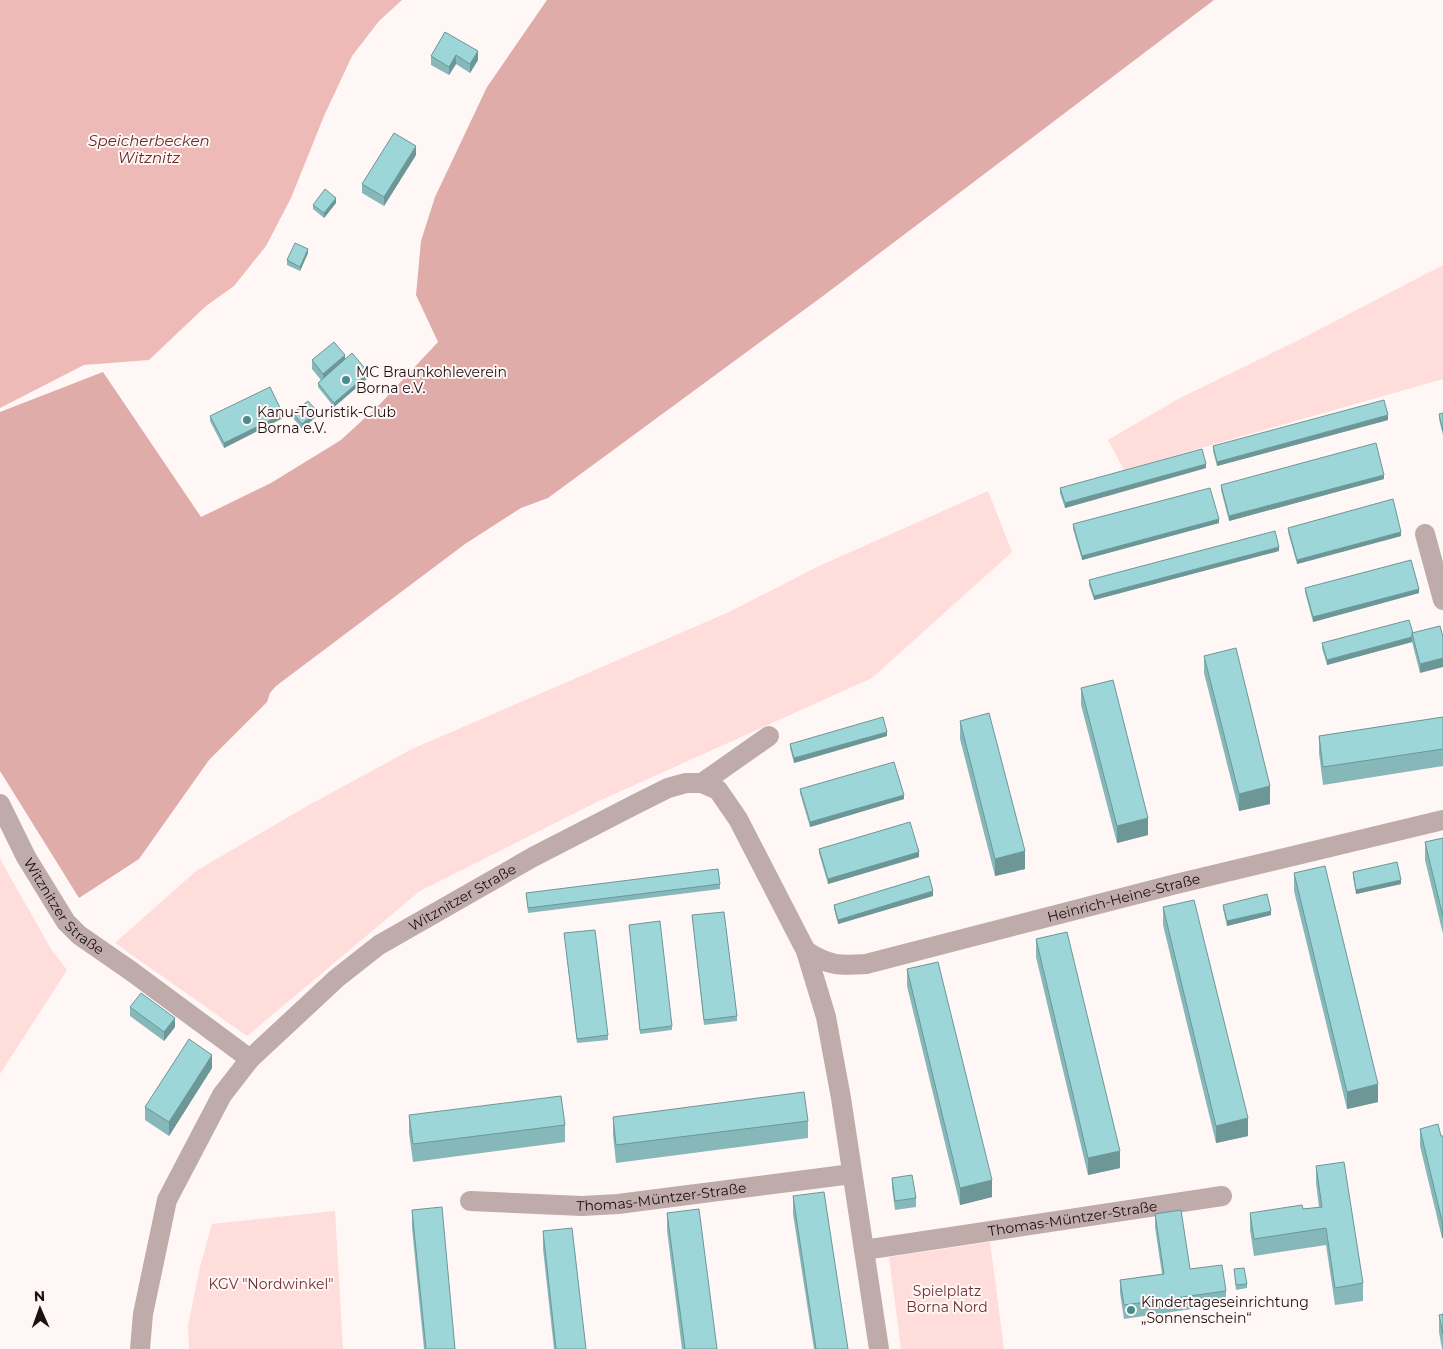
<svg xmlns="http://www.w3.org/2000/svg" width="1443" height="1349" font-family="Montserrat,sans-serif">
	<style>
		.green { fill: #ffdddb }
		.forest { fill: #dfacaa }
		.water { fill: #edbab7 }
		.lines { fill: none; stroke-linecap: round; stroke-linejoin: round }
		.street { stroke: #beabaa; stroke-width: 20 }
		.wall { fill: #86b8ba }
		.shaded-wall { fill: #6d9697 }
		.building { fill: #9cd6d8; stroke: #6d9697 }
		.poi-dot { fill: #458d90; stroke: #fff6f6; stroke-width: 2 }
		.labels { text-anchor: middle; dominant-baseline: central; stroke-width: 4; stroke-linejoin: round; paint-order: stroke }
		.poi-label { font-size: 14px; fill: #1e100f; stroke: #fff6f6; text-anchor: start }
		.street-label { font-size: 14px; fill: #1e100f; stroke: #fff6f6 }
		.park-label { font-size: 14px; fill: #703131; stroke: #fff6f6 }
		.water-label { font-size: 15px; font-style: italic; fill: #692b2b; stroke: #fff6f6 }
	</style>
	<rect width="100%" height="100%" fill="#fff6f6"/>
	<!-- green -->
	<g class="green">
		<polygon points="1443,265 1443,379 1124,470 1108,440 1178,399 1301,339"/>
		<polygon points="988,491 1012,552 872,678 599,801 420,891 247,1036 115,943 196,871 309,805 412,749 729,612 819,566"/>
		<polygon points="0,859 51,949 67,970 0,1074"/>
		<polygon points="335,1211 343,1349 189,1349 188,1326 200,1267 212,1224"/>
		<polygon points="990,1242 1004,1349 901,1349 889,1257"/>
	</g>
	<!-- forest -->
	<polygon class="forest" points="547,0 1214,0 823,296 548,498 521,508 465,544 276,686 270,693 267,702 209,760 139,859 79,898 0,771 0,412 103,372 201,517 271,483 341,440 380,404 438,342 416,295 421,241 435,197 487,87"/>
	<!-- water -->
	<polygon class="water" points="0,0 402,0 379,21 352,56 324,116 291,198 266,246 234,286 206,306 149,360 84,365 0,408"/>
	<g class="lines">
		<!-- street -->
		<g class="street">
			<polyline points="1425,534 1443,600"/>
			<polyline points="702,783 769,736"/>
			<path id="s1" d="M0 804 26 857 66 922 79 935 131 971 250 1059"/>
			<path id="s2" d="M806 951C829 966 840 966 866 964L1176 884 1443 820"/>
			<path id="s3" d="M470 1201 582 1206 618 1204 852 1174"/>
			<path id="s4" d="M864 1250 1222 1196"/>
			<path id="s5" d="M140 1349 143 1314 167 1200 222 1095 250 1059 337 978 379 945 533 857 636 804 668 788 686 783H702L718 790 738 819 806 951 826 1017 841 1098 879 1349"/>
		</g>
	</g>
	<!-- wall -->
	<g class="wall">
		<polygon points="445,32 478,60 470,73 456,64 449,75 431,65 431,56"/>
		<polygon points="416,155 384,206 362,193 362,184"/>
		<polygon points="336,203 324,218 313,209 313,205"/>
		<polygon points="308,253 300,271 287,265 287,260"/>
		<polygon points="345,359 369,377 334,407 318,387 318,383 321,380 312,369 312,360"/>
		<polygon points="293,413 317,416 302,429 293,418"/>
		<polygon points="1443,413 1443,435 1439,419 1439,414"/>
		<polygon points="210,416 283,418 224,448 210,421"/>
		<polygon points="1388,420 1217,466 1213,451 1213,446"/>
		<polygon points="1206,468 1065,508 1060,493 1060,488"/>
		<polygon points="1384,479 1229,521 1221,490 1221,485"/>
		<polygon points="1219,523 1082,560 1073,529 1073,524"/>
		<polygon points="1288,528 1401,536 1297,564 1288,532"/>
		<polygon points="1279,551 1094,600 1089,585 1089,580"/>
		<polygon points="1305,588 1419,593 1313,622 1305,592"/>
		<polygon points="1440,626 1420,673 1412,642 1327,665 1322,648 1322,643 1413,633"/>
		<polygon points="1204,656 1270,804 1239,811 1204,673"/>
		<polygon points="1081,688 1148,835 1117,843 1081,705"/>
		<polygon points="1443,717 1443,766 1323,785 1319,753 1319,736"/>
		<polygon points="960,721 1025,869 995,876 960,739"/>
		<polygon points="887,736 794,763 790,748 790,744"/>
		<polygon points="800,789 904,799 810,827 800,793"/>
		<polygon points="1443,838 1443,934 1425,860 1425,842"/>
		<polygon points="819,849 919,857 828,884 819,853"/>
		<polygon points="1353,872 1401,884 1356,894 1353,877"/>
		<polygon points="1294,873 1378,1102 1347,1109 1294,891"/>
		<polygon points="720,884 720,889 528,913 526,893"/>
		<polygon points="933,896 838,924 834,909 834,905"/>
		<polygon points="1223,905 1271,915 1227,926 1223,909"/>
		<polygon points="1163,907 1248,1136 1216,1143 1163,925"/>
		<polygon points="692,915 737,1016 737,1021 704,1025"/>
		<polygon points="629,925 672,1026 672,1030 640,1034"/>
		<polygon points="564,933 608,1035 608,1040 577,1043"/>
		<polygon points="1036,939 1120,1168 1088,1175 1036,957"/>
		<polygon points="907,969 992,1197 960,1205 907,986"/>
		<polygon points="130,1007 175,1027 164,1041 130,1016"/>
		<polygon points="212,1068 169,1136 145,1120 145,1107"/>
		<polygon points="409,1115 565,1125 565,1142 413,1162 409,1133"/>
		<polygon points="613,1117 808,1121 808,1138 616,1163 613,1135"/>
		<polygon points="1420,1129 1441,1136 1443,1136 1443,1238 1442,1238 1420,1146"/>
		<polygon points="1316,1166 1363,1283 1363,1301 1335,1305 1326,1245 1254,1256 1250,1230 1250,1213 1303,1209 1319,1207 1316,1183"/>
		<polygon points="892,1178 916,1198 916,1207 895,1210 892,1187"/>
		<polygon points="793,1196 848,1349 814,1349 793,1214"/>
		<polygon points="412,1210 455,1349 424,1349 412,1228"/>
		<polygon points="667,1213 717,1349 682,1349 667,1230"/>
		<polygon points="1155,1214 1190,1269 1226,1291 1226,1304 1124,1319 1120,1293 1120,1280 1162,1274 1155,1227"/>
		<polygon points="543,1231 586,1349 554,1349 543,1249"/>
		<polygon points="1234,1269 1247,1284 1247,1288 1236,1290"/>
		<polygon points="1443,1314 1443,1349 1442,1349 1439,1332 1439,1315"/>
	</g>
	<!-- shaded-wall -->
	<g class="shaded-wall">
		<polygon points="478,51 478,60 470,73 470,64"/>
		<polygon points="456,55 456,64 449,75 449,67"/>
		<polygon points="416,146 416,155 384,206 384,197"/>
		<polygon points="336,198 336,203 324,218 324,213"/>
		<polygon points="308,249 308,253 300,271 300,267"/>
		<polygon points="345,355 345,364 323,383 323,374"/>
		<polygon points="369,373 369,377 334,407 334,403"/>
		<polygon points="317,411 317,416 302,429 302,424"/>
		<polygon points="283,414 283,418 224,448 224,443"/>
		<polygon points="1388,415 1388,420 1217,466 1217,462"/>
		<polygon points="1206,464 1206,468 1065,508 1065,503"/>
		<polygon points="1384,475 1384,479 1229,521 1229,516"/>
		<polygon points="1219,519 1219,523 1082,560 1082,556"/>
		<polygon points="1401,532 1401,536 1297,564 1297,560"/>
		<polygon points="1279,547 1279,551 1094,600 1094,596"/>
		<polygon points="1419,589 1419,593 1313,622 1313,617"/>
		<polygon points="1412,637 1412,642 1327,665 1327,660"/>
		<polygon points="1443,658 1443,667 1420,673 1420,664"/>
		<polygon points="887,732 887,736 794,763 794,758"/>
		<polygon points="1270,786 1270,804 1239,811 1239,794"/>
		<polygon points="904,795 904,799 810,827 810,822"/>
		<polygon points="1148,818 1148,835 1117,843 1117,826"/>
		<polygon points="1025,851 1025,869 995,876 995,859"/>
		<polygon points="919,852 919,857 828,884 828,879"/>
		<polygon points="1401,880 1401,884 1356,894 1356,890"/>
		<polygon points="933,891 933,896 838,924 838,920"/>
		<polygon points="1271,911 1271,915 1227,926 1227,921"/>
		<polygon points="175,1018 175,1027 164,1041 164,1032"/>
		<polygon points="212,1055 212,1068 169,1136 169,1122"/>
		<polygon points="1378,1084 1378,1102 1347,1109 1347,1092"/>
		<polygon points="1248,1118 1248,1136 1216,1143 1216,1126"/>
		<polygon points="1120,1151 1120,1168 1088,1175 1088,1158"/>
		<polygon points="992,1180 992,1197 960,1205 960,1188"/>
		<rect x="1442" y="1221" width="1" height="17"/>
	</g>
	<!-- building -->
	<g class="building">
		<polygon points="445,32 478,51 470,64 456,55 449,67 431,56"/>
		<polygon points="394,133 416,146 384,197 362,184"/>
		<polygon points="325,189 336,198 324,213 313,205"/>
		<polygon points="295,243 308,249 300,267 287,260"/>
		<polygon points="334,342 345,355 323,374 312,360"/>
		<polygon points="352,353 369,373 334,403 318,383"/>
		<polygon points="270,387 283,414 224,443 210,416"/>
		<polygon points="1384,400 1388,415 1217,462 1213,446"/>
		<polygon points="308,401 317,411 302,424 293,413"/>
		<polygon points="1443,413 1443,431 1439,414"/>
		<polygon points="1376,443 1384,475 1229,516 1221,485"/>
		<polygon points="1202,449 1206,464 1065,503 1060,488"/>
		<polygon points="1210,488 1219,519 1082,556 1073,524"/>
		<polygon points="1393,499 1401,532 1297,560 1288,528"/>
		<polygon points="1275,531 1279,547 1094,596 1089,580"/>
		<polygon points="1411,560 1419,589 1313,617 1305,588"/>
		<polygon points="1409,620 1413,633 1412,633 1412,637 1327,660 1322,643"/>
		<polygon points="1440,626 1443,637 1443,658 1420,664 1412,633"/>
		<polygon points="1236,648 1270,786 1239,794 1204,656"/>
		<polygon points="1113,680 1148,818 1117,826 1081,688"/>
		<polygon points="989,713 1025,851 995,859 960,721"/>
		<polygon points="883,717 887,732 794,758 790,744"/>
		<polygon points="1443,717 1443,749 1323,767 1319,736"/>
		<polygon points="894,762 904,795 810,822 800,789"/>
		<polygon points="910,822 919,852 828,879 819,849"/>
		<polygon points="1443,838 1443,917 1425,842"/>
		<polygon points="1397,862 1401,880 1356,890 1353,872"/>
		<polygon points="1325,866 1378,1084 1347,1092 1294,873"/>
		<polygon points="718,869 720,884 528,908 526,893"/>
		<polygon points="929,876 933,891 838,920 834,905"/>
		<polygon points="1267,894 1271,911 1227,921 1223,905"/>
		<polygon points="1194,900 1248,1118 1216,1126 1163,907"/>
		<polygon points="724,912 737,1016 704,1020 692,915"/>
		<polygon points="660,921 672,1026 640,1030 629,925"/>
		<polygon points="595,930 608,1035 577,1039 564,933"/>
		<polygon points="1067,932 1120,1151 1088,1158 1036,939"/>
		<polygon points="938,962 992,1180 960,1188 907,969"/>
		<polygon points="141,993 175,1018 164,1032 130,1007"/>
		<polygon points="189,1039 212,1055 169,1122 145,1107"/>
		<polygon points="804,1092 808,1121 616,1145 613,1117"/>
		<polygon points="561,1096 565,1125 413,1144 409,1115"/>
		<polygon points="1438,1124 1441,1136 1443,1136 1443,1221 1442,1221 1420,1129"/>
		<polygon points="1344,1162 1363,1283 1335,1288 1326,1228 1254,1239 1250,1213 1302,1205 1303,1209 1322,1207 1316,1166"/>
		<polygon points="912,1175 916,1198 895,1201 892,1178"/>
		<polygon points="824,1192 848,1349 816,1349 793,1196"/>
		<polygon points="442,1207 455,1349 426,1349 412,1210"/>
		<polygon points="699,1209 717,1349 685,1349 667,1213"/>
		<polygon points="1181,1210 1190,1269 1222,1265 1226,1291 1124,1305 1120,1280 1164,1274 1155,1214"/>
		<polygon points="572,1228 586,1349 556,1349 543,1231"/>
		<polygon points="1244,1268 1247,1284 1236,1285 1234,1269"/>
		<polygon points="1443,1314 1443,1334 1439,1315"/>
	</g>
	<!-- markers -->
	<g class="poi-dot">
		<circle cx="346" cy="380" r="5"/>
		<circle cx="247" cy="420" r="5"/>
		<circle cx="1131" cy="1310" r="5"/>
	</g>
	<g class="labels">
		<!-- poi labels -->
		<g class="poi-label">
			<text x="356" y="372">MC Braunkohleverein<tspan x="356" dy="16">Borna e.V.</tspan></text>
			<text x="257" y="412">Kanu-Touristik-Club<tspan x="257" dy="16">Borna e.V.</tspan></text>
			<text x="1141" y="1302">Kindertageseinrichtung<tspan x="1141" dy="16">„Sonnenschein“</tspan></text>
		</g>
		<!-- street labels -->
		<g class="street-label">
			<text stroke="none"><textPath href="#s5" startOffset="584">Witznitzer Straße</textPath></text>
			<text stroke="none"><textPath href="#s2" startOffset="329">Heinrich-Heine-Straße</textPath></text>
			<text stroke="none"><textPath href="#s1" startOffset="122">Witznitzer Straße</textPath></text>
			<text stroke="none"><textPath href="#s3" startOffset="192">Thomas-Müntzer-Straße</textPath></text>
			<text stroke="none"><textPath href="#s4" startOffset="211">Thomas-Müntzer-Straße</textPath></text>
		</g>
		<!-- park labels -->
		<g class="park-label">
			<text x="271" y="1284">KGV "Nordwinkel"</text>
			<text x="947" y="1291">Spielplatz<tspan x="947" dy="16">Borna Nord</tspan></text>
		</g>
		<!-- water labels -->
		<g class="water-label">
			<text x="149" y="140">Speicherbecken<tspan x="149" dy="17">Witznitz</tspan></text>
		</g>
	</g>
	<!-- north arrow -->
	<g transform="translate(40 1309) rotate(358)" stroke="#fff6f6" stroke-width="4" paint-order="stroke">
	<path d="M0-4L9 19L0 12L-9 19Z" fill="#1e100f"/>
	<text y="-8" font-size="14" font-weight="bold" text-anchor="middle" fill="#1e100f">N</text>
	</g>
</svg>
